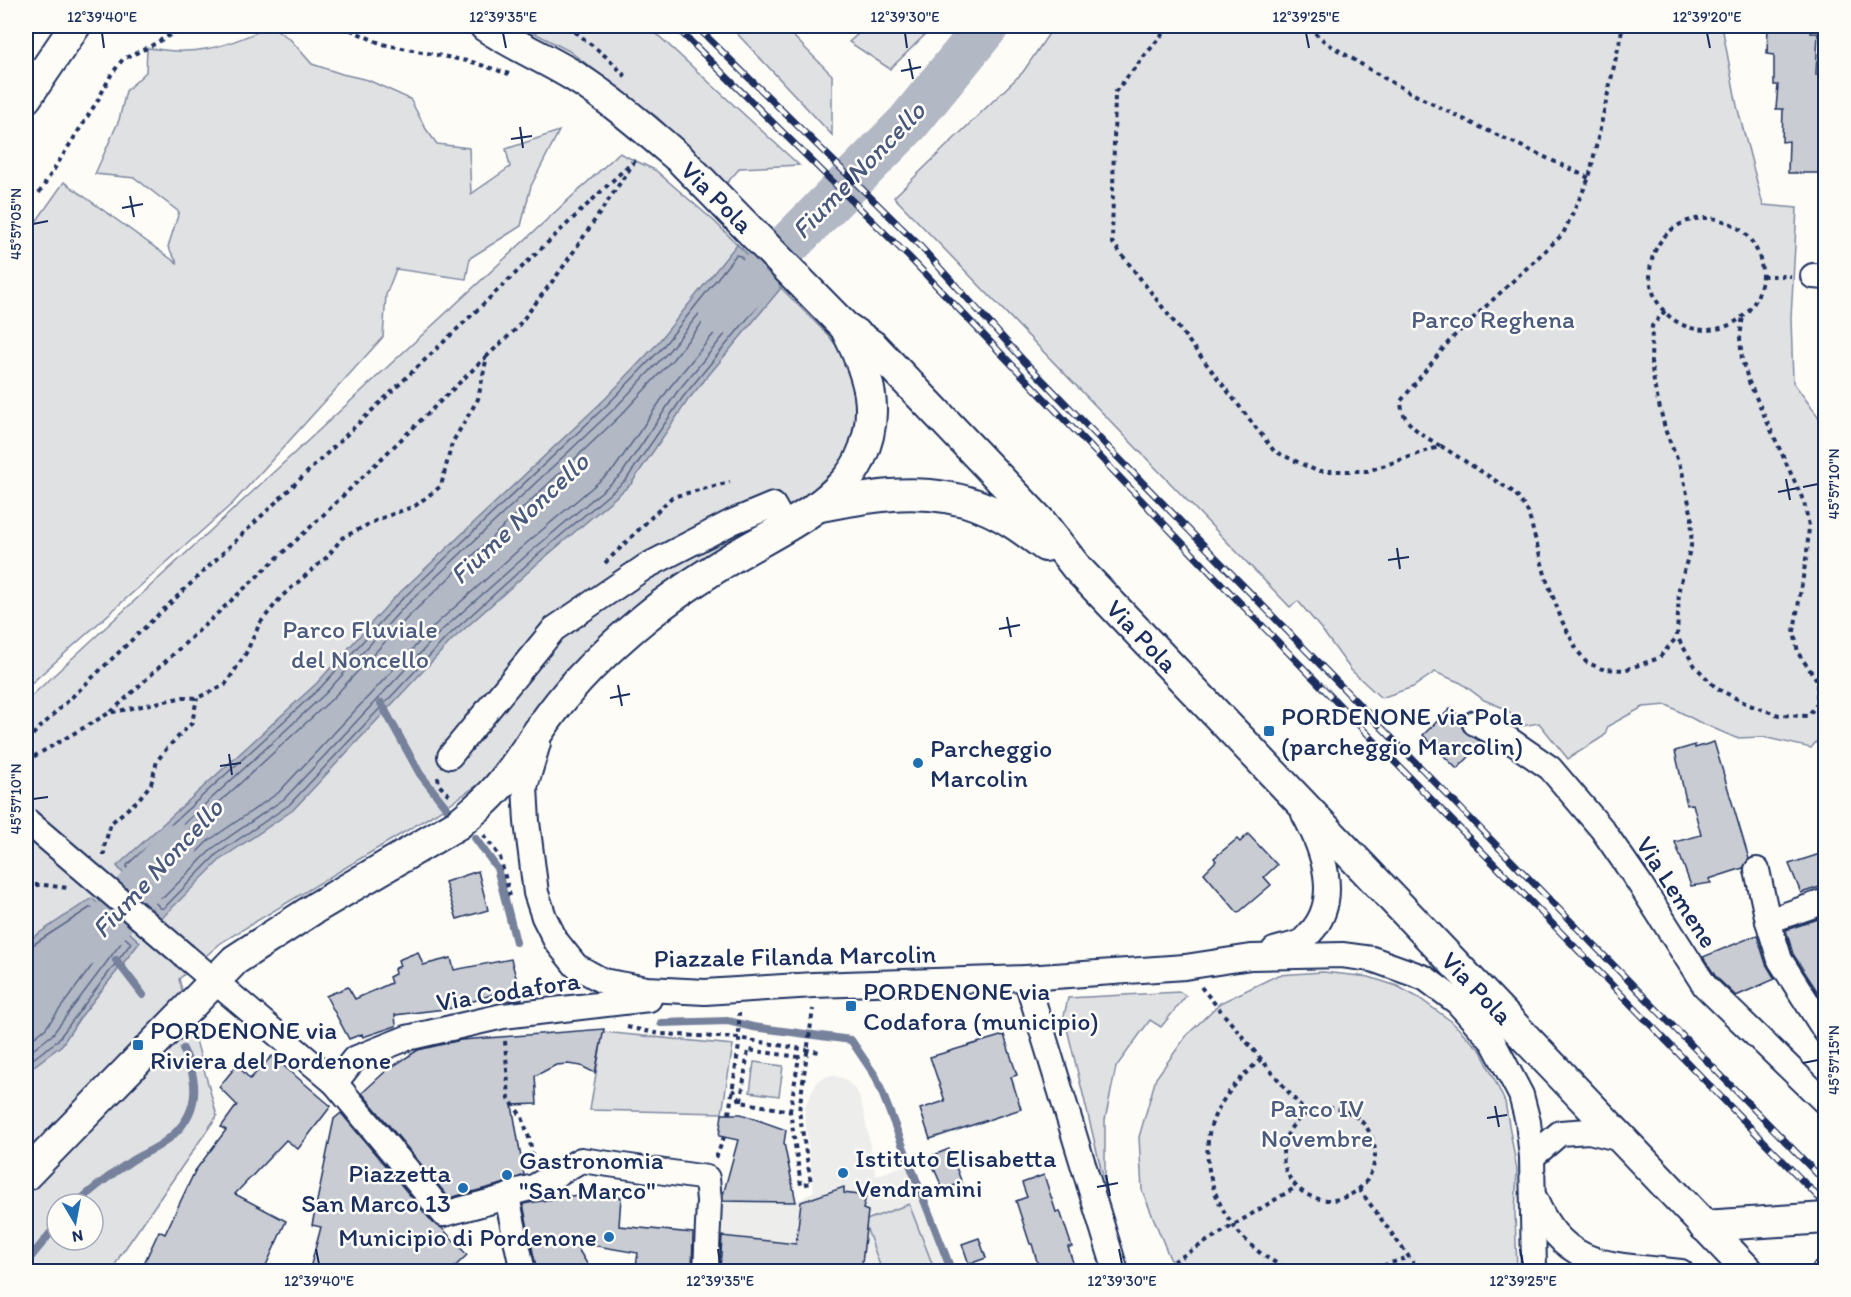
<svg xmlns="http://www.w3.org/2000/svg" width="1851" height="1297" font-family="Itim,sans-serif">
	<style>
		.built { fill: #edeeec }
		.green { fill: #e0e1e3; stroke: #7e88a0; stroke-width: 1.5; fill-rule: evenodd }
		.water { fill: #b3b8c5; stroke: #76819c; stroke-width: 1.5 }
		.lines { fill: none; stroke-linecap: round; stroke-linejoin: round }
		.shore { stroke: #586687; stroke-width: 1.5 }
		.stream { stroke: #76819c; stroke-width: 8 }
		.river { stroke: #b3b8c5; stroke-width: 44 }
		.building { fill: #c9ccd3; stroke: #1b2f5e; stroke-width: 1.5 }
		.minor-casing { stroke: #1b2f5e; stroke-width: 28 }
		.major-casing { stroke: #1b2f5e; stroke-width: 34 }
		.path { stroke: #1b2f5e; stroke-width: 4; stroke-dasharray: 4.5 4.5; stroke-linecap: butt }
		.minor { stroke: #fdfcf7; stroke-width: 24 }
		.major { stroke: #fdfcf7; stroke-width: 30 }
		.rail-casing { stroke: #1b2f5e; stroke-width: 7 }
		.rail { stroke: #fdfcf7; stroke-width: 4.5; stroke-dasharray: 14; stroke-linecap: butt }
		.minor-bridge-casing { stroke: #1b2f5e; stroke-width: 28; stroke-linecap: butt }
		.major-bridge-casing { stroke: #1b2f5e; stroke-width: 34; stroke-linecap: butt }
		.minor-bridge { stroke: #fdfcf7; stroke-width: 24 }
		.major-bridge { stroke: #fdfcf7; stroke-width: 30 }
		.ticks { fill: none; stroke: #1b2f5e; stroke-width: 2 }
		.poi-dot { fill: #1f6fb2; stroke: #fdfcf7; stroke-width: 2 }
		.labels { text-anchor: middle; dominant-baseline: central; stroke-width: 5; stroke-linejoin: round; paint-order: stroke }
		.street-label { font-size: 26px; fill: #1b2f5e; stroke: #fdfcf7 }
		.park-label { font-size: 26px; fill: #4c5c7f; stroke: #fdfcf7 }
		.poi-label { font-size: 26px; fill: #1b2f5e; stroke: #fdfcf7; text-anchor: start }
		.water-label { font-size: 27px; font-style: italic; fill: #49587d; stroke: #fdfcf7 }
		.neatline { fill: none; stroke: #1b2f5e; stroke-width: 2 }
		.ticks-label { font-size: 15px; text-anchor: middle; fill: #1b2f5e }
	</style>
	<rect width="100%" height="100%" fill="#fdfcf7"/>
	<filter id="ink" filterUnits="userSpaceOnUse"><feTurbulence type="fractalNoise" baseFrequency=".0167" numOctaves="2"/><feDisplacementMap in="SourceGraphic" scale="12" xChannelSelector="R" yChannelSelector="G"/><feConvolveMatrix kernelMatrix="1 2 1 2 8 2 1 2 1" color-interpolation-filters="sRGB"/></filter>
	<g filter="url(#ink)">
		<!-- built -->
		<polygon class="built" points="831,1075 845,1079 858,1093 864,1113 876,1176 910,1163 952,1271 718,1272 723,1234 721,1201 786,1202 800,1200 814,1191 804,1108 818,1080"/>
		<!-- green -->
		<g class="green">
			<path d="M271 26 290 39 312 64 342 74 368 80 410 99 426 129 437 144 469 148 471 194 510 167 506 149 559 131 531 186 521 226 470 258 466 279 396 269 386 295 383 337 233 503 26 688V236L64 182 178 264 168 247 179 212 135 178 95 174 119 120 126 91 146 72 147 48C160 49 173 52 185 51 215 51 244 38 271 26Z"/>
			<polygon points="521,26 648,26 799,165 740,168 726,184 657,117 569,51"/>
			<polygon points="730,26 783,26 832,75 832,135"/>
			<polygon points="867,26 934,26 890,69 849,42"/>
			<polygon points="1054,26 1722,26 1737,106 1763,205 1797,208 1791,318 1793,382 1825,426 1826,730 1811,748 1763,737 1736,738 1699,722 1667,705 1643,707 1608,726 1604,736 1568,759 1539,723 1522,726 1506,709 1484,700 1461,683 1435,672 1413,687 1381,698 1351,670 1322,630 1298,601 1290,607 894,197 1023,72"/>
			<path d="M619 153 655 170 714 221 829 336 848 361 859 395 857 429 842 463 801 500 667 587 488 778 436 813 222 942 179 979 217 1116 120 1256 112 1271 26 1272V701ZM57 1204H93V1240H57Z"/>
			<polygon points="1323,972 1369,977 1397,986 1419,998 1451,1021 1481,1051 1505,1102 1517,1170 1515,1213 1517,1271 1176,1272 1173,1266 1142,1190 1139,1137 1156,1078 1187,1035 1220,1003 1278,975"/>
			<polygon points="1180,992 1186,996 1161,1027 1150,1020 1116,1067 1105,1120 1105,1185 1064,1016 1068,998"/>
			<polygon points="603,1032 733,1045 722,1113 590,1110"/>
			<polygon points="754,1062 783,1066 779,1096 750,1092"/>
			<polygon points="909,1204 935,1271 882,1271 864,1221"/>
		</g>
		<!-- water -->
		<g class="water">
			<polygon points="737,244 781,288 688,400 631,484 537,564 452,640 293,810 221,859 161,919 117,866 317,683 392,600 606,398 656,345"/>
			<polygon points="92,898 140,942 79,1019 62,1045 26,1072 26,942"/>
		</g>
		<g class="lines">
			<!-- shore -->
			<g class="shore">
				<polygon points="736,255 740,256 771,287 771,290 683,397 626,480 533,559 448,636 289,805 217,854 164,908 160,908 127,869 127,865 321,687 397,604 610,402 661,349"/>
				<polygon points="738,266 761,287 761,291 677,392 621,475 528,554 442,630 284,799 213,848 164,897 160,897 137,869 138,866 326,693 402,609 616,407 667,353"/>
				<polygon points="737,280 741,280 749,288 749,291 670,387 614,469 522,547 436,624 278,793 208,841 165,884 161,883 150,870 150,866 332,699 409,616 622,414 673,359"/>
				<polyline points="26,947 31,946 91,907 131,943 57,1041 26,1064"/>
				<polyline points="26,954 35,952 90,916 121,943 52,1035 26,1055"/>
				<polyline points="26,963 39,960 89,927 108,944 45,1029 26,1044"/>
			</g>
			<!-- stream -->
			<g class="stream">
				<polyline points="381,703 420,774 449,811"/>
				<polyline points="475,838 497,868 516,942"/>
				<polyline points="116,960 143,995"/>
				<polyline points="661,1023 728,1021 753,1027 851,1040 876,1077 952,1272"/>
				<path d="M76 1204C93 1188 112 1174 131 1161 140 1155 151 1151 160 1145 197 1121 203 1088 183 1049"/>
				<polyline points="26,1263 57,1225"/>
			</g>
			<!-- river -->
			<g class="river">
				<polyline points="721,313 908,123 987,26"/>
				<polyline points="26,982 98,935 176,846"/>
			</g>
		</g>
		<!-- building -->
		<g class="building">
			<polygon points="1768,26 1811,26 1811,33 1818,33 1816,75 1822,76 1821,87 1826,87 1826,164 1821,164 1820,173 1788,173 1789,141 1782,142 1783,109 1776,109 1778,85 1774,85 1774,55 1767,54"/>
			<polygon points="1451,708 1462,719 1461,725 1464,731 1483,743 1457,769 1423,735"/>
			<polygon points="1714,742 1749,859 1743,868 1709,879 1711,883 1691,886 1675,842 1701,835 1693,804 1687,805 1675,751 1695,745 1695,748"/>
			<polygon points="1248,834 1277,865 1264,877 1271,885 1238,913 1204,873 1216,861 1214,858 1237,839 1240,842"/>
			<polygon points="1826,852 1826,885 1801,893 1789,864"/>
			<polygon points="478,871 488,910 457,919 445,882"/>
			<polygon points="1818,919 1826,932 1826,1005 1793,954 1786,930"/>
			<polygon points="1757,935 1766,964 1775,979 1736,996 1716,977 1703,957"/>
			<polygon points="418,952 423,965 451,958 454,970 511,959 522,999 504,1001 500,992 453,1008 395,1015 396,1026 363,1037 362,1034 349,1039 326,996 348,987 355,999 391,983 389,977 395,974 394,969 400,966 398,960"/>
			<polygon points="604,1029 595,1073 581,1066 568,1064 556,1065 535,1076 537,1104 512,1105 524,1175 502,1184 449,1198 362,1093 387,1070 418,1050 461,1040"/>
			<polygon points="1004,1035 1017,1075 1011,1077 1021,1109 930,1139 920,1109 945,1101 930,1057"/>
			<polygon points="272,1056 331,1106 298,1149 286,1140 235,1194 286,1221 263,1272 140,1272 159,1231 165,1234 195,1171 226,1130 221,1127 237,1105 219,1087 237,1065 250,1079"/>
			<polygon points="341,1113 433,1223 442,1228 467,1255 449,1272 309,1272 321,1227 312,1225 334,1119"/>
			<polygon points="722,1114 741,1114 786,1130 784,1143 796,1202 723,1201 723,1195 738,1140 719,1136"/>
			<polygon points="949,1149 962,1183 943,1189 929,1157"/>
			<polygon points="1044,1175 1056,1212 1060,1211 1072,1247 1068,1247 1076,1272 1040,1272 1032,1244 1030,1244 1016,1201 1027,1197 1022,1183"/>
			<polygon points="844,1187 844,1193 866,1196 863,1209 868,1211 861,1272 720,1272 722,1236 796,1244 801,1202"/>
			<polygon points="578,1191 621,1197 619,1226 693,1233 692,1272 635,1272 638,1253 574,1242 592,1272 537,1272 523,1204 577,1195"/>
			<polygon points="979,1238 986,1258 969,1264 962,1244"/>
		</g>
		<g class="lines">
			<defs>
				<g id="minor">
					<polyline points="1813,276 1826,277"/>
					<polyline points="1475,723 1508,739 1550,768 1602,829 1638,881 1705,986 1826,1103"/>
					<polyline points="538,743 525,787 527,822 536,893 544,917 556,941 576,966 603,981 647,989 705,992 814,985 1026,978 1185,967 1251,957 1342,955 1372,959 1425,978 1457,1002 1493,1042 1521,1095 1528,1122 1532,1157 1534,1272"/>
					<polyline points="450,756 554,629 645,567 732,522 773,505 785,526"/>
					<polyline points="1757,870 1768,921"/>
					<polyline points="1826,901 1768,921 1780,960 1826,1032"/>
					<path d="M1274 950C1282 947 1292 946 1301 942 1304 940 1308 935 1311 932 1341 899 1323 849 1304 814"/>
					<polyline points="185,956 335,1083 444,1214 507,1197 523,1272"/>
					<polyline points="1026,978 1116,1272"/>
					<polyline points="335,1083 354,1059 407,1038 503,1016 649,999"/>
					<polyline points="1532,1157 1560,1133 1589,1131 1621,1139"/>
					<polyline points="507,1197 518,1191 534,1187 581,1160 707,1178 709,1201 706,1272"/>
					<path d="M1535 1199C1564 1271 1615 1264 1681 1272"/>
					<polyline points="1824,1272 1826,1271"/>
				</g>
				<g id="major">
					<path d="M485 26C513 45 545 58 574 76 612 100 646 130 680 159L844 326 873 346 1041 522 1077 568 1749 1272"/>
					<polyline points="26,98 75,26"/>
					<path d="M816 507C872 496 926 485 982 507 1005 516 1025 531 1045 546"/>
					<path d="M478 807C508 782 527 746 550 715 576 679 611 646 645 618 673 595 704 575 735 556 775 532 837 505 859 461 882 413 869 375 847 331"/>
					<polyline points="26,1175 235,960 315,908 458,824"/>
					<polyline points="1704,1226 1826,1218"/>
				</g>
			</defs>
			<!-- minor casing -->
			<use href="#minor" class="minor-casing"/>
			<!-- major casing -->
			<use href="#major" class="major-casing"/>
			<!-- path -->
			<g class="path">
				<polyline points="342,26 382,44 472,62 509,74"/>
				<polyline points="568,26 609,59 626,77"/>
				<polyline points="1169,26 1115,92 1112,242 1274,451 1317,471 1368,471 1441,446 1515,493 1528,512 1546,578 1562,621 1577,650 1586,662 1602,669 1625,670 1659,658 1677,637"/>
				<path d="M1309 26C1321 42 1339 50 1356 61 1429 107 1511 140 1589 178"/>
				<polyline points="39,193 98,100 111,75 123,59 147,48 186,26"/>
				<circle cx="1706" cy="274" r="56"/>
				<polyline points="1762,276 1791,276"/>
				<polyline points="1665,311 1652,326 1651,362 1655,389 1666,432 1682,471 1692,517 1691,546 1679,589 1677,637 1695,666 1716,688 1749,705 1779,715 1808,716 1817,704 1817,680 1798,653 1794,631 1807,553 1809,526 1804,502 1749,382 1742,360 1740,338 1743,315"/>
				<path d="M1440 446C1423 435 1401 424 1401 401L1451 339 1563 234 1589 178 1623 26"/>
				<polyline points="605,563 672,497 730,482"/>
				<polyline points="111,712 317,521 487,356"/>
				<polyline points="26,741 632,162"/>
				<polyline points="26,761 109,713 184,697 197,698 225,685 245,655 260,623 282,596 327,557 342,538 379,519 415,506 441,486 452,443 478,399 487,356 515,330 561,270 637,158"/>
				<polyline points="438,777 439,785 451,797"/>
				<polyline points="484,835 500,857 510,896"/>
				<polyline points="104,856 104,847 111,823 138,800 151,784 157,761 167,748 192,723 197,698"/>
				<polyline points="26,885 44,885 68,888"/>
				<polyline points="1201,987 1306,1113"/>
				<polyline points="627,1027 660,1034 738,1038 820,1052"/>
				<polyline points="505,1041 509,1099 522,1117 530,1141 533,1162"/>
				<path d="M1261 1059C1240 1078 1218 1100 1210 1129 1196 1188 1241 1257 1299 1272"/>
				<polyline points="733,1089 741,1102 790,1111 801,1185 811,1183 799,1111 813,1009"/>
				<polyline points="741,1101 748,1050 799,1057 790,1111"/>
				<circle cx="1329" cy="1154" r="46"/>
				<polyline points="729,1114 739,1045 739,1013"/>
				<polyline points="716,1158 724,1137"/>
				<polyline points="1359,1189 1420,1272"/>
				<polyline points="1158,1271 1296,1187"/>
				<polyline points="1357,1272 1373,1269 1409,1257"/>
			</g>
			<!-- minor -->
			<use href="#minor" class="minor"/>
			<!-- major -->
			<use href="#major" class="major"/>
			<defs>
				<g id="rail">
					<polyline points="675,26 909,257 1212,574 1826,1205"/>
					<polyline points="696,26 920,246 1024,361 1826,1183"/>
				</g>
			</defs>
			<!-- rail casing -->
			<use href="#rail" class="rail-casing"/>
			<!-- rail -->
			<use href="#rail" class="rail"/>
			<defs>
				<polyline id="minor-bridge" points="26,820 185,956"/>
				<polyline id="major-bridge" points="458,824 478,807"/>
			</defs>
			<!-- minor-bridge casing -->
			<use href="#minor-bridge" class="minor-bridge-casing"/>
			<!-- major-bridge casing -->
			<use href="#major-bridge" class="major-bridge-casing"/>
			<!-- minor-bridge -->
			<use href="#minor-bridge" class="minor-bridge"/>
			<!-- major-bridge -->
			<use href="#major-bridge" class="major-bridge"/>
		</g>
	</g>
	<!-- ticks -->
	<path class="ticks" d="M102 33 104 48M503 33 506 48M905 33 907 48M1306 33 1309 48M1707 33 1710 48M909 59 913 79M901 71 921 67M520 127 523 148M511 139 532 136M130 196 134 217M122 208 143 204M33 224 48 221M1786 479 1790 500M1803 487 1818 484M1778 492 1798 488M1397 548 1400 569M1388 560 1409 557M1007 617 1011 637M999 629 1020 625M618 685 622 706M610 698 630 694M229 754 232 775M220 766 241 763M33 799 48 797M1803 1063 1818 1060M1495 1106 1499 1127M1487 1118 1507 1115M1106 1175 1110 1196M1097 1187 1118 1183M316 1249 319 1264M718 1249 720 1264M1119 1249 1122 1264M1520 1249 1523 1264"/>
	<!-- markers -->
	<g class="poi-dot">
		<rect x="1263" y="725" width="12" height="12" rx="3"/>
		<circle cx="918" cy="763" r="6"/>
		<rect x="845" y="1000" width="12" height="12" rx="3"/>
		<rect x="132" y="1039" width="12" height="12" rx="3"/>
		<circle cx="843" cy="1173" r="6"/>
		<circle cx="507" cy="1175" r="6"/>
		<circle cx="463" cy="1188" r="6"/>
		<circle cx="609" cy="1237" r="6"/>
	</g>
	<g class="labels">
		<!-- street labels -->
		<g class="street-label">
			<text transform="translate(717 197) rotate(45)">Via Pola</text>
			<text transform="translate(1142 636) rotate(46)">Via Pola</text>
			<text transform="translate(1677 892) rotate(57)">Via Lemene</text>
			<text transform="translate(795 956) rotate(-1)">Piazzale Filanda Marcolin</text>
			<text transform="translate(1477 988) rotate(46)">Via Pola</text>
			<text transform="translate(508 991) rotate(-9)">Via Codafora</text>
		</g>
		<!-- park labels -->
		<g class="park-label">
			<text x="1493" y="319">Parco Reghena</text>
			<text x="360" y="629">Parco Fluviale<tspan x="360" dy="30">del Noncello</tspan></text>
			<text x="1317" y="1108">Parco IV<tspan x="1317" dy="30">Novembre</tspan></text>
		</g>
		<!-- poi labels -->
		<g class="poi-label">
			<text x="1281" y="716">PORDENONE via Pola<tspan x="1281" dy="30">(parcheggio Marcolin)</tspan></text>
			<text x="930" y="748">Parcheggio<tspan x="930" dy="30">Marcolin</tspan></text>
			<text x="863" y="991">PORDENONE via<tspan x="863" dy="30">Codafora (municipio)</tspan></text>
			<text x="150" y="1030">PORDENONE via<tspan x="150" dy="30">Riviera del Pordenone</tspan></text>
			<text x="855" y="1158">Istituto Elisabetta<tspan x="855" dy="30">Vendramini</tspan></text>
			<text x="519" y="1160">Gastronomia<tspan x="519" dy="30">"San Marco"</tspan></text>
			<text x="451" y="1173" text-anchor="end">Piazzetta<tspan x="451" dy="30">San Marco 13</tspan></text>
			<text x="597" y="1237" text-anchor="end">Municipio di Pordenone</text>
		</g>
		<!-- water labels -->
		<g class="water-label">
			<text transform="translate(858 170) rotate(-46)">Fiume Noncello</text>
			<text transform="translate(519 518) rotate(-43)">Fiume Noncello</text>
			<text transform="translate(157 868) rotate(-47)">Fiume Noncello</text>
		</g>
	</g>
	<!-- margin -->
	<rect width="1851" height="1297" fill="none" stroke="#fdfcf7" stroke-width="66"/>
	<!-- north arrow -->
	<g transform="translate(75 1222) rotate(170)"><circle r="28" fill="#fdfcf7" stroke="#a3aaba" stroke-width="1.5"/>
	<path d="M0-4.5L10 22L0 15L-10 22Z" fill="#1f6fb2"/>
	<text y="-9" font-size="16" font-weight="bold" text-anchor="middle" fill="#1b2f5e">N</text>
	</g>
	<rect x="33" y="33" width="1785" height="1231" class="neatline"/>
	<g class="ticks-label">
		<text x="102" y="22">12°39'40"E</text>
		<text x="503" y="22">12°39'35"E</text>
		<text x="905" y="22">12°39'30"E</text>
		<text x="1306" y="22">12°39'25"E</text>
		<text x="1707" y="22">12°39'20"E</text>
		<text transform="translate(16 224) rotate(-90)" y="5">45°57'05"N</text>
		<text transform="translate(1834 484) rotate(-90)" y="5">45°57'10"N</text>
		<text transform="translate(16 799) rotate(-90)" y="5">45°57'10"N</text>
		<text transform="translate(1834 1060) rotate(-90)" y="5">45°57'15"N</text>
		<text x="319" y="1286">12°39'40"E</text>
		<text x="720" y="1286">12°39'35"E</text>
		<text x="1122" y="1286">12°39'30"E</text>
		<text x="1523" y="1286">12°39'25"E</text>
	</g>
</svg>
